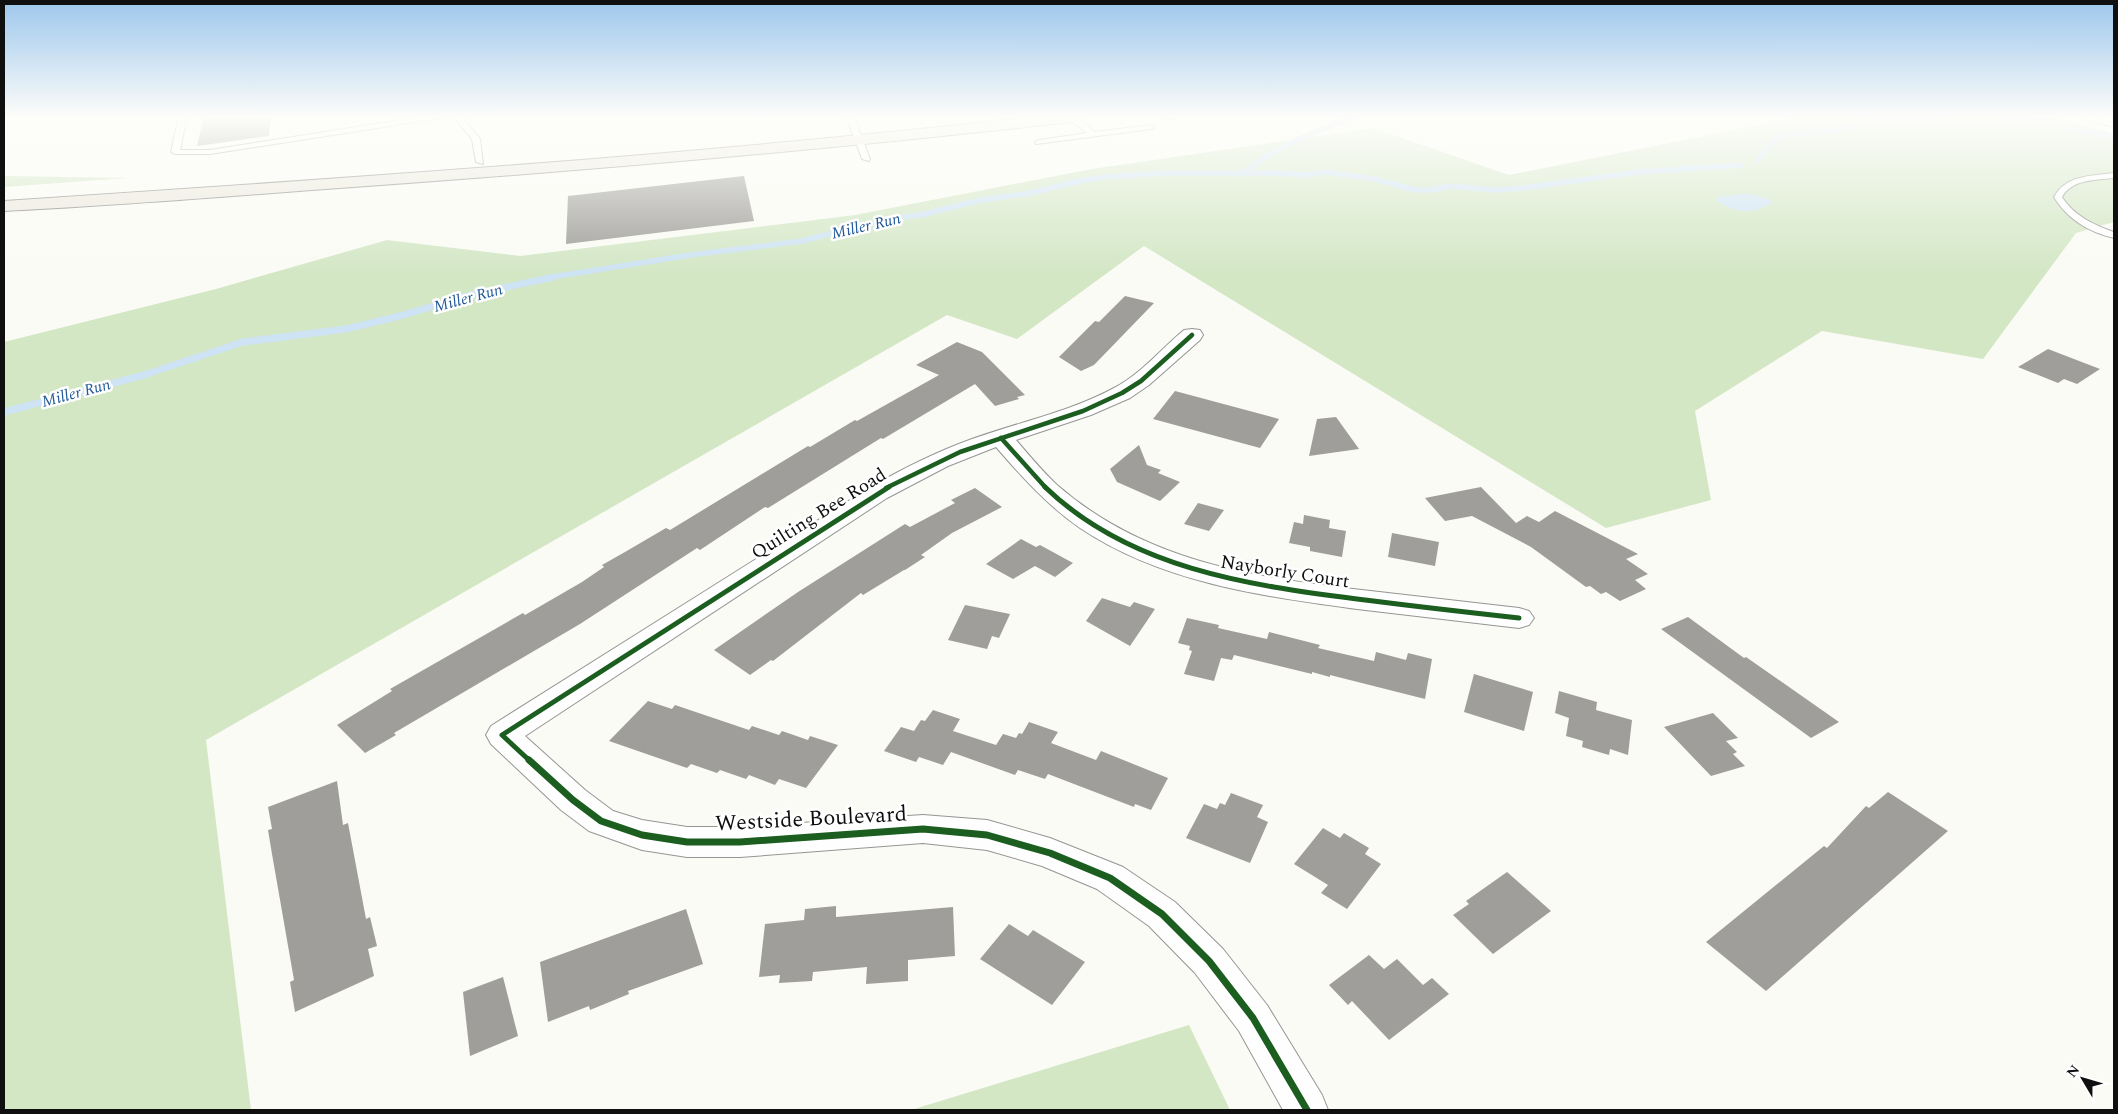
<svg xmlns="http://www.w3.org/2000/svg" width="2118" height="1114" font-family="Spectral,serif">
	<style>
		.forest { fill: #d3e7c5 }
		.water { fill: #cee3f3 }
		.lines { fill: none; stroke-linecap: round; stroke-linejoin: round }
		.stream-far1 { stroke: #cee3f3; stroke-width: 5.5 }
		.stream { stroke: #cee3f3; stroke-width: 7 }
		.building { fill: #9f9e9a }
		.service-casing { stroke: #959593; stroke-width: 2 }
		.minor-casing { stroke: #959593; stroke-width: 2 }
		.primary-casing { stroke: #838380; stroke-width: 2 }
		.service { fill: #fefefe; fill-rule: evenodd }
		.minor { fill: #fefefe; fill-rule: evenodd }
		.primary { fill: #ebe8dc; fill-rule: evenodd }
		.cycleway-far2-casing { stroke: #fff; stroke-width: 7 }
		.cycleway-far1-casing { stroke: #fff; stroke-width: 8 }
		.cycleway-casing { stroke: #fff; stroke-width: 10 }
		.cycleway-far2 { stroke: #1b5e20; stroke-width: 4.5 }
		.cycleway-far1 { stroke: #1b5e20; stroke-width: 5 }
		.cycleway { stroke: #1b5e20; stroke-width: 7 }
		.labels { text-anchor: middle; dominant-baseline: central; stroke-width: 5; stroke-linejoin: round; paint-order: stroke }
		.far-water-label { font-size: 16px; font-style: italic; fill: #225a98; stroke: #fff }
		.street-label { font-size: 19px; fill: #0f0f0f; stroke: #fff }
		.near-street-label { font-size: 22px; fill: #0f0f0f; stroke: #fff }
	</style>
	<rect width="100%" height="100%" fill="#fbfbf5"/>
	<!-- forest -->
	<g class="forest">
		<polygon points="1805,116 2050,116 2114,134 2114,222 2076,233 1983,359 1822,331 1695,411 1711,500 1606,528 1144,246 1017,339 947,315 206,740 251,1110 4,1110 4,342 216,289 387,240 520,256 855,215 1092,169 1373,128 1509,175"/>
		<polygon points="4,176 127,178 4,187"/>
		<polygon points="1189,1025 1230,1110 911,1110"/>
	</g>
	<!-- water -->
	<path class="water" d="M1741 194H1752L1771 200 1772 203C1750 215 1737 214 1716 200L1718 197Z"/>
	<g class="lines">
		<!-- stream-far1 -->
		<g class="stream-far1">
			<polyline points="1881,116 1921,120 1942,116"/>
			<polyline points="2003,116 2114,137"/>
			<polyline points="1758,160 1778,136 1835,131 1844,127 1859,126 1877,116"/>
			<path d="M1243 174C1275 146 1316 132 1355 116"/>
			<polyline points="546,278 690,255 802,241 888,219 921,215 981,200 1026,194 1079,181 1106,177 1163,173 1274,173 1308,175 1325,172 1375,179 1415,190 1432,190 1450,186 1493,190 1523,188 1639,172 1741,165"/>
		</g>
		<!-- stream -->
		<polyline class="stream" points="4,412 144,375 243,342 346,329 400,316 474,294 554,277"/>
	</g>
	<!-- building -->
	<g class="building">
		<polygon points="204,116 271,116 269,136 197,146"/>
		<polygon points="744,176 754,221 566,244 568,196"/>
		<polygon points="1125,296 1154,303 1094,365 1081,371 1059,357 1095,321 1099,322"/>
		<polygon points="957,342 982,352 1025,395 1017,397 1019,399 995,406 975,384 883,439 881,438 768,508 765,507 700,550 697,548 580,624 394,733 396,735 365,753 337,725 392,691 390,689 523,613 525,615 582,582 604,567 602,565 625,552 666,528 670,530 808,446 810,447 855,420 857,421 939,375 916,365"/>
		<polygon points="2048,349 2100,369 2077,384 2064,379 2058,383 2018,367"/>
		<polygon points="1175,391 1279,419 1260,448 1153,419"/>
		<polygon points="1336,417 1359,449 1309,456 1317,419"/>
		<polygon points="1139,445 1147,465 1161,470 1158,473 1180,482 1160,501 1117,482 1110,469"/>
		<polygon points="1481,487 1516,523 1527,516 1539,522 1555,511 1638,554 1626,559 1648,574 1635,580 1646,589 1620,601 1606,592 1601,594 1590,586 1586,587 1531,547 1472,516 1445,521 1425,498"/>
		<polygon points="975,488 1002,507 952,533 921,555 925,557 905,570 904,570 863,595 861,593 773,661 771,660 750,675 714,650 798,592 905,524 910,527 955,503 951,500"/>
		<polygon points="1198,503 1224,510 1209,531 1184,524"/>
		<polygon points="1304,515 1330,520 1329,528 1346,531 1342,557 1310,551 1310,547 1289,543 1294,522 1303,524"/>
		<polygon points="1392,533 1439,542 1435,566 1388,557"/>
		<polygon points="1021,539 1036,547 1040,545 1073,563 1055,577 1035,566 1013,579 986,564"/>
		<polygon points="1102,598 1130,607 1134,602 1155,609 1130,646 1086,621"/>
		<polygon points="965,605 1010,614 999,638 992,636 987,649 948,640"/>
		<polygon points="1688,617 1744,658 1746,657 1839,722 1811,738 1661,629"/>
		<polygon points="1187,618 1219,625 1218,628 1267,639 1269,632 1320,645 1318,648 1374,661 1376,652 1406,660 1408,653 1432,659 1425,699 1330,675 1330,677 1312,672 1312,674 1234,655 1232,660 1221,658 1214,681 1184,674 1192,651 1189,650 1190,646 1178,643"/>
		<polygon points="1474,674 1533,692 1524,731 1464,712"/>
		<polygon points="1559,691 1597,702 1596,710 1632,720 1628,755 1610,749 1609,755 1582,747 1583,741 1566,736 1569,718 1555,713"/>
		<polygon points="648,701 672,709 675,705 749,730 752,726 779,735 782,731 808,740 810,736 838,745 806,788 779,779 775,785 749,775 746,779 720,770 717,773 691,764 687,768 609,741"/>
		<polygon points="933,710 960,719 953,731 996,745 1003,734 1016,738 1019,733 1022,734 1029,722 1058,732 1051,743 1096,760 1101,751 1168,778 1151,810 1135,804 1134,807 1048,774 1045,779 1018,770 1015,775 951,752 943,765 919,757 916,762 884,751 901,727 914,731 921,720 925,721"/>
		<polygon points="1713,713 1738,738 1726,741 1737,752 1733,754 1745,766 1711,776 1664,727"/>
		<polygon points="337,781 343,825 348,823 366,919 370,917 377,946 368,949 374,976 295,1012 290,982 294,980 272,854 268,830 272,829 268,807"/>
		<polygon points="1888,792 1948,831 1766,991 1706,942 1824,846 1827,848 1866,806 1869,808"/>
		<polygon points="1231,793 1263,805 1257,817 1268,822 1250,863 1186,838 1204,804 1217,809 1220,803 1225,805"/>
		<polygon points="1323,828 1340,838 1344,833 1369,848 1365,854 1381,864 1347,909 1321,893 1328,885 1294,864"/>
		<polygon points="1507,872 1551,911 1493,954 1453,915 1469,904 1466,901"/>
		<polygon points="836,906 836,917 953,907 955,956 908,960 908,981 866,984 867,967 813,972 812,981 779,983 780,975 759,977 765,924 804,920 805,909"/>
		<polygon points="686,909 703,964 628,991 629,994 590,1010 589,1006 548,1022 540,962"/>
		<polygon points="1009,924 1028,936 1033,930 1085,962 1052,1005 980,959"/>
		<polygon points="1369,955 1384,969 1397,959 1423,985 1432,978 1449,994 1389,1040 1352,1001 1348,1005 1329,985"/>
		<polygon points="503,977 518,1036 470,1056 463,992"/>
	</g>
	<g class="lines">
		<defs>
			<g id="service">
				<polygon points="179,116 187,116 180,150 210,150 427,116 445,116 441,118 210,154 175,154 171,152"/>
				<polygon points="453,116 461,116 480,139 483,164 476,162 472,139"/>
				<polygon points="846,116 854,116 870,159 869,161 862,159"/>
				<polygon points="1069,116 1075,116 1095,132 1151,125 1155,127 1151,129 1036,144 1035,142 1039,140 1087,133 1069,119"/>
				<path d="M1160 116H1178C1174 120 1164 120 1160 116Z"/>
				<polygon points="2077,116 2089,116 2114,123 2114,127"/>
				<path d="M2114 173V178C2096 180 2072 179 2062 197 2074 216 2094 225 2114 232V238C2089 232 2067 219 2054 197 2066 175 2091 176 2114 173Z"/>
			</g>
			<path id="minor" d="M1192 329 1200 330 1203 335 1200 340 1149 385 1130 398 1091 415 1016 440C1029 455 1042 471 1057 485 1142 559 1245 576 1353 589 1408 595 1464 602 1519 608L1529 611 1534 618 1529 625 1519 628C1465 622 1411 615 1357 609 1262 596 1162 583 1080 528 1047 505 1022 477 996 447L948 466 887 498 525 736 585 790 613 811 642 820 687 827H740L923 815 987 820 1050 838 1123 867 1175 902 1223 949 1267 1005 1322 1095 1328 1110H1283L1239 1031 1195 973 1149 926 1097 889 1042 866 987 850 923 843 740 857H687L642 850 589 831 561 810 491 744 486 735 491 726 869 488C902 469 936 452 972 439 1019 422 1070 412 1114 388 1141 374 1161 349 1184 330Z"/>
			<path id="primary" d="M1041 116H1088L1085 119 1080 121C825 150 569 172 312 190 210 198 107 206 4 211V201C350 178 696 155 1041 116Z"/>
		</defs>
		<!-- service casing -->
		<use href="#service" class="service-casing"/>
		<!-- minor casing -->
		<use href="#minor" class="minor-casing"/>
		<!-- primary casing -->
		<use href="#primary" class="primary-casing"/>
		<!-- service -->
		<use href="#service" class="service"/>
		<!-- minor -->
		<use href="#minor" class="minor"/>
		<!-- primary -->
		<use href="#primary" class="primary"/>
		<defs>
			<g id="cycleway-far2">
				<polyline points="1001,438 1046,488"/>
				<polyline points="886,488 960,452 1083,411 1122,393 1141,381 1192,335"/>
			</g>
			<g id="cycleway-far1">
				<path d="M1045 487C1129 568 1247 585 1357 599 1411 606 1465 612 1519 618"/>
				<polyline points="530,761 502,735 889,487"/>
			</g>
			<polyline id="cycleway" points="529,760 573,800 601,821 642,835 687,842 740,842 923,829 987,835 1050,853 1110,878 1162,914 1209,961 1253,1018 1307,1110"/>
		</defs>
		<!-- cycleway-far2 casing -->
		<use href="#cycleway-far2" class="cycleway-far2-casing"/>
		<!-- cycleway-far1 casing -->
		<use href="#cycleway-far1" class="cycleway-far1-casing"/>
		<!-- cycleway casing -->
		<use href="#cycleway" class="cycleway-casing"/>
		<!-- cycleway-far2 -->
		<use href="#cycleway-far2" class="cycleway-far2"/>
		<!-- cycleway-far1 -->
		<use href="#cycleway-far1" class="cycleway-far1"/>
		<!-- cycleway -->
		<use href="#cycleway" class="cycleway"/>
	</g>
	<!-- sky -->
	<linearGradient id="sky" x2="0" y2="1"><stop stop-color="#9dc7ec"/><stop offset="0.43" stop-color="#fdfdfa"/><stop offset="1" stop-color="#fdfdfa" stop-opacity="0"/></linearGradient>
	<rect width="2118" height="272" fill="url(#sky)"/>
	<g class="labels">
		<!-- far-water labels -->
		<g class="far-water-label">
			<text transform="translate(866 226) rotate(-13)">Miller Run</text>
			<text transform="translate(468 298) rotate(-15)">Miller Run</text>
			<text transform="translate(76 393) rotate(-15)">Miller Run</text>
		</g>
		<!-- street labels -->
		<g class="street-label">
			<text transform="translate(819 514) rotate(-32)">Quilting Bee Road</text>
			<text transform="translate(1285 572) rotate(9)">Nayborly Court</text>
		</g>
		<!-- near-street labels -->
		<g class="near-street-label">
			<text transform="translate(811 819) rotate(-3)">Westside Boulevard</text>
		</g>
	</g>
	<!-- border -->
	<rect width="2118" height="1114" fill="none" stroke="#0f0f0f" stroke-width="10"/>
	<!-- north arrow -->
	<g transform="translate(2083 1079) rotate(308)" stroke="#ffffff" stroke-width="4" paint-order="stroke">
	<path d="M0-4L9 19L0 12L-9 19Z" fill="#0f0f0f"/>
	<text y="-8" font-size="14" font-weight="bold" text-anchor="middle" fill="#0f0f0f">N</text>
	</g>
</svg>
